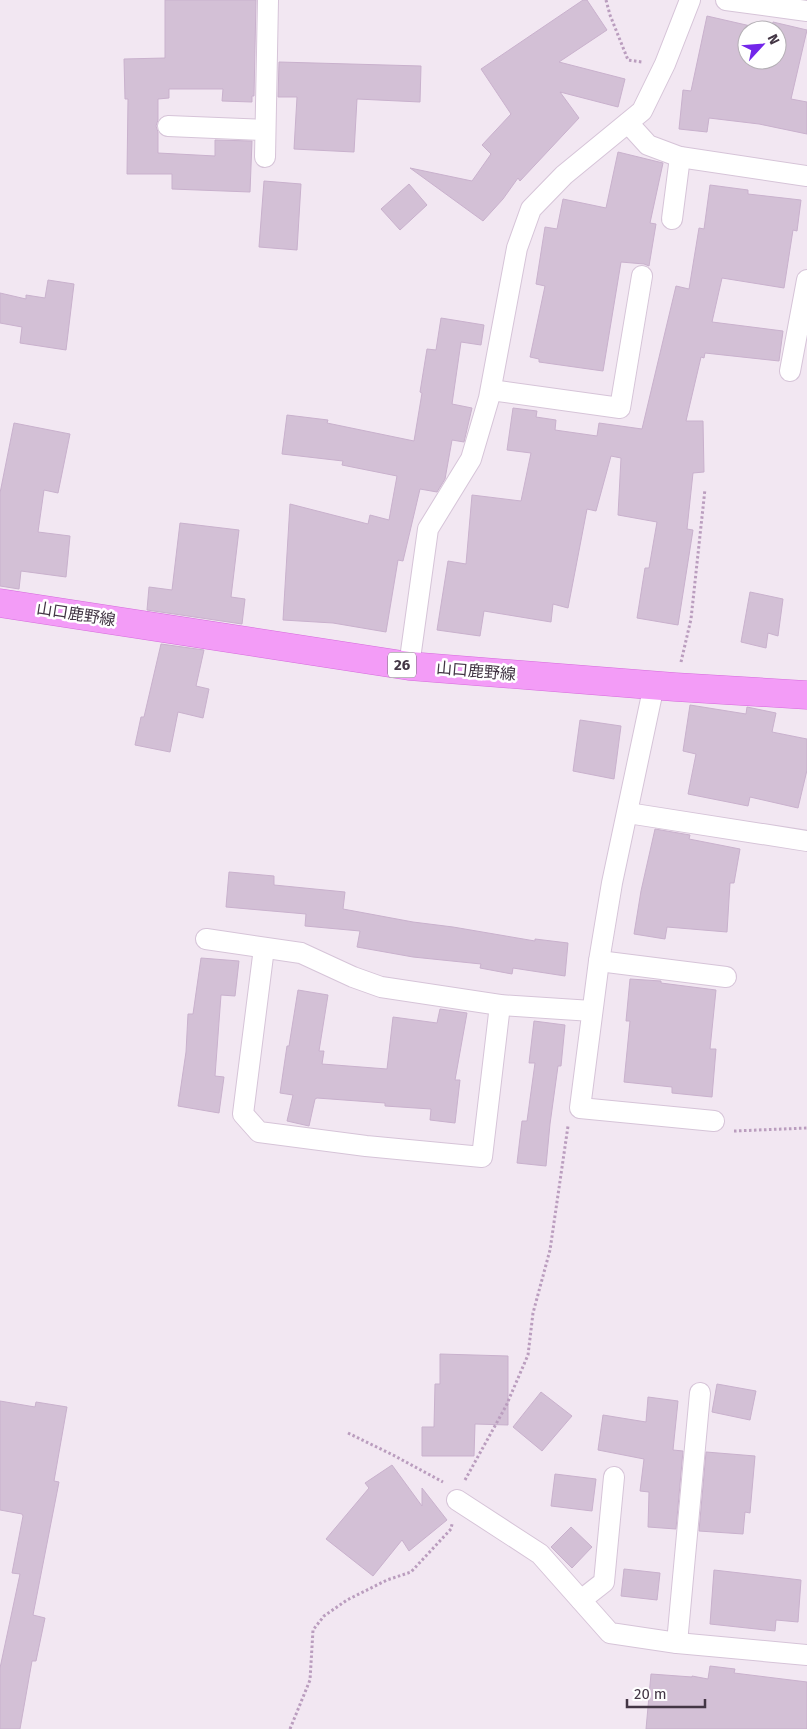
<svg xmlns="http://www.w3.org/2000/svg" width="807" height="1729" font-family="'Fira Sans','Noto Sans JP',sans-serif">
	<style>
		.building { fill: #d3c0d6; stroke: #c9b1cd }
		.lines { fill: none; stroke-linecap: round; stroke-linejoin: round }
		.street-casing { stroke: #d6c4d8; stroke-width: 22 }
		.primary-casing { stroke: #d56cdb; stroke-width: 29 }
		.path { stroke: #ba9dbe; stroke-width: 3; stroke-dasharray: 2.5 2.5; stroke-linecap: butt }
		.street { stroke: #fff; stroke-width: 20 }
		.primary { stroke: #f39cf7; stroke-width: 28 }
		.labels { text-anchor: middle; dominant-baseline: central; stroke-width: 5; stroke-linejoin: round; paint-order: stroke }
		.shield { fill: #fff; stroke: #7b727d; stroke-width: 1 }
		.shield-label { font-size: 15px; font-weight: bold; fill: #433645 }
		.street-label { font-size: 16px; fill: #433645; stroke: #fff }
	</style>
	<rect width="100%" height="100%" fill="#f2e7f2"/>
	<!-- building -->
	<g class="building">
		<polygon points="165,0 256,0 254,96 252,96 252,102 222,101 223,89 169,89 169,98 158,99 158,120 156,126 158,132 158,153 215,156 215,140 252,141 250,192 172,189 172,174 127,174 128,99 125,99 124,59 165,58"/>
		<polygon points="583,0 587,0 607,30 559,62 625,79 618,107 560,92 579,118 520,181 518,178 503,199 483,221 410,168 472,181 491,154 482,145 511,114 481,69"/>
		<polygon points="707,16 768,30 747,30 747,60 777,60 777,30 771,30 773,22 807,30 791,99 807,102 807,134 759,124 709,118 707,132 679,129 683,90 691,91"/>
		<polygon points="279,62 421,66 420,102 357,99 354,152 294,149 297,97 278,97"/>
		<polygon points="618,152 663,163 650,223 656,224 649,266 644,264 621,262 603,371 539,362 539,359 530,357 545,286 536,284 545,227 557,229 563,199 606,208"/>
		<polygon points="264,181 301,184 297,250 259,247"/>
		<polygon points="409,184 427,205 400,230 381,209"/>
		<polygon points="710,185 748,190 748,194 801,200 797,231 793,230 784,288 722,278 712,322 783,331 779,361 705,353 704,358 701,357 686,421 703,421 704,472 693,473 687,529 693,530 678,625 637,618 645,568 649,568 657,522 618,515 621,458 611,456 596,511 587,509 568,608 553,604 551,622 484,611 480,636 437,630 448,561 466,564 472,495 521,501 531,453 507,450 513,408 537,411 536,417 556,420 555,430 597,436 599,423 642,429 676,286 689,289 699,228 704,229"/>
		<polygon points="48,280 74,284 66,350 20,343 22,327 0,323 0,293 26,299 26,295 45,298"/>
		<polygon points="441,318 484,325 481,345 461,342 452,404 472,408 464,442 452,440 445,479 437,492 420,489 403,561 398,560 386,632 333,623 283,620 290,504 368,524 370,515 389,520 397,476 342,465 343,461 282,454 287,415 328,420 327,423 414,441 422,393 420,392 427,349 436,350"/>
		<polygon points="14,423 70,434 58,493 44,490 38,532 70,536 66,577 21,571 19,589 0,586 0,493"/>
		<polygon points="180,523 239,530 231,597 245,599 242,624 147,610 149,587 172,590"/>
		<polygon points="750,592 783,599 778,636 768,633 766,648 741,642"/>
		<polygon points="161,644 204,650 196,686 209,689 203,718 178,712 170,752 135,745 141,717 144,717"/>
		<polygon points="690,705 746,714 747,707 776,713 772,732 807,739 807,770 798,808 750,797 748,806 688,794 696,754 683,751"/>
		<polygon points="580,720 621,726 614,779 573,771"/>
		<polygon points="655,829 690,835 689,839 740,849 734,883 730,883 727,932 667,927 665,939 634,934 641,891"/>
		<polygon points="229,872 274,876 274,885 345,892 343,909 413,922 453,927 535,941 535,939 568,943 565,976 513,968 512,974 480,968 481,964 413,957 357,947 360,931 305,926 306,914 226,907"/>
		<polygon points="201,958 239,961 235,996 221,995 215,1076 224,1077 219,1113 178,1106 186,1052 188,1014 193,1014"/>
		<polygon points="630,979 661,981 661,983 716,990 710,1049 716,1049 712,1097 672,1093 672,1087 624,1082 630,1021 626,1021"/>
		<polygon points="298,990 328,995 319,1051 324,1051 322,1064 387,1069 393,1017 437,1023 440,1009 467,1013 455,1080 460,1080 455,1123 430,1120 431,1109 385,1106 385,1103 317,1098 315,1099 309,1126 287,1121 293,1095 280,1093 287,1046 289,1046"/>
		<polygon points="534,1021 565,1025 561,1066 558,1066 550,1124 546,1166 517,1163 522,1121 527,1121 535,1063 529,1063"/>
		<polygon points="440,1354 508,1356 508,1425 475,1424 474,1456 422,1456 422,1427 434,1427 435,1384 440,1384"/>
		<polygon points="717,1384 756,1391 750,1420 712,1412"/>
		<polygon points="541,1392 572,1416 542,1451 513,1427"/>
		<polygon points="648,1397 678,1401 673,1450 683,1451 676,1529 648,1527 649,1492 640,1491 644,1459 598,1450 603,1415 646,1422"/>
		<polygon points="0,1401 35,1407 36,1402 67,1407 54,1481 59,1482 33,1615 45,1618 36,1661 32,1661 20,1729 0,1729 0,1668 20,1574 12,1573 23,1516 22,1514 0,1510"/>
		<polygon points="706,1452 755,1456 750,1513 745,1512 743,1534 699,1531"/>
		<polygon points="392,1465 422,1506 422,1488 447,1520 409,1551 402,1540 373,1576 326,1539 369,1488 365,1483"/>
		<polygon points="555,1474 596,1479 592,1511 551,1506"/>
		<polygon points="571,1527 592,1547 572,1568 551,1547"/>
		<polygon points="624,1569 660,1573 657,1600 621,1596"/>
		<polygon points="714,1570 801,1580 798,1622 776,1620 775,1631 710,1624"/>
		<polygon points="710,1666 735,1669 734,1673 807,1682 807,1729 646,1729 651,1674 692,1677 692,1676 708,1679"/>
	</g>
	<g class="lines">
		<defs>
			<g id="street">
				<polyline points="726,0 807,11"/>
				<polyline points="628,123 648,145 680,157 807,176"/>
				<polyline points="168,126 265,130"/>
				<polyline points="265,157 268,0"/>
				<polyline points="672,219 680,157"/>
				<polyline points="790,371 807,280"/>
				<polyline points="491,390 620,408 642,276"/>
				<polyline points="409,666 428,529 471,459 489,398 517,248 531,209 564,175 642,111 665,64 690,0"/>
				<polyline points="654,685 612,883 599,961 580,1108 714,1121"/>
				<polyline points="628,813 807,841"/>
				<polyline points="206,939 301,953 353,977 381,987 500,1005 592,1011"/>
				<polyline points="264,948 243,1114 259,1132 366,1146 482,1157 500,1005"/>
				<polyline points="599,961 726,977"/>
				<polyline points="457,1500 540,1554 610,1633 677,1643 807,1655"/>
				<polyline points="581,1600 604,1582 614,1477"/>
				<polyline points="677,1643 700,1393"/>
			</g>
			<polyline id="primary" points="0,603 409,666 675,687 807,695"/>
		</defs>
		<!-- street casing -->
		<use href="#street" class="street-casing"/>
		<!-- primary casing -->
		<use href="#primary" class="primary-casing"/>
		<!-- path -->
		<g class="path">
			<polyline points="606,0 610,15 628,60 642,62"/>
			<polyline points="681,662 691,619 705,489"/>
			<polyline points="734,1131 807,1128"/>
			<polyline points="348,1433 393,1455 443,1482"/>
			<polyline points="465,1480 506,1406 528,1355 533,1313 550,1250 568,1126"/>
			<polyline points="290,1729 310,1680 313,1630 324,1616 347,1600 387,1580 411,1572 451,1529 452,1524"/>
		</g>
		<!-- street -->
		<use href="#street" class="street"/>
		<!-- primary -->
		<use href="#primary" class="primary"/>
	</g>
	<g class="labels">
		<!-- shield labels -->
		<rect class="shield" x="388" y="652.5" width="28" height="25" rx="4"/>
		<g class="shield-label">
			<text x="402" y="665">26</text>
		</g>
		<!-- street labels -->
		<g class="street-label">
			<text transform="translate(76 614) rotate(9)">山口鹿野線</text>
			<text transform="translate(476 671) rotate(5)">山口鹿野線</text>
		</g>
	</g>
	<!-- north arrow -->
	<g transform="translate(762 45) rotate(64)"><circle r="24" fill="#ffffff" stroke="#b4afb5"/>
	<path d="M0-4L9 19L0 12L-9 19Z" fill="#7326ea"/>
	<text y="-8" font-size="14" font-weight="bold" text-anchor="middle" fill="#433645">N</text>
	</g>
	<!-- scale -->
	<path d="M627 1699v8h78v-8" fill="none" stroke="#433645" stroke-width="2.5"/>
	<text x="634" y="1699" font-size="15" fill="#433645" stroke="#ffffff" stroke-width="4" paint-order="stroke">20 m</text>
</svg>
